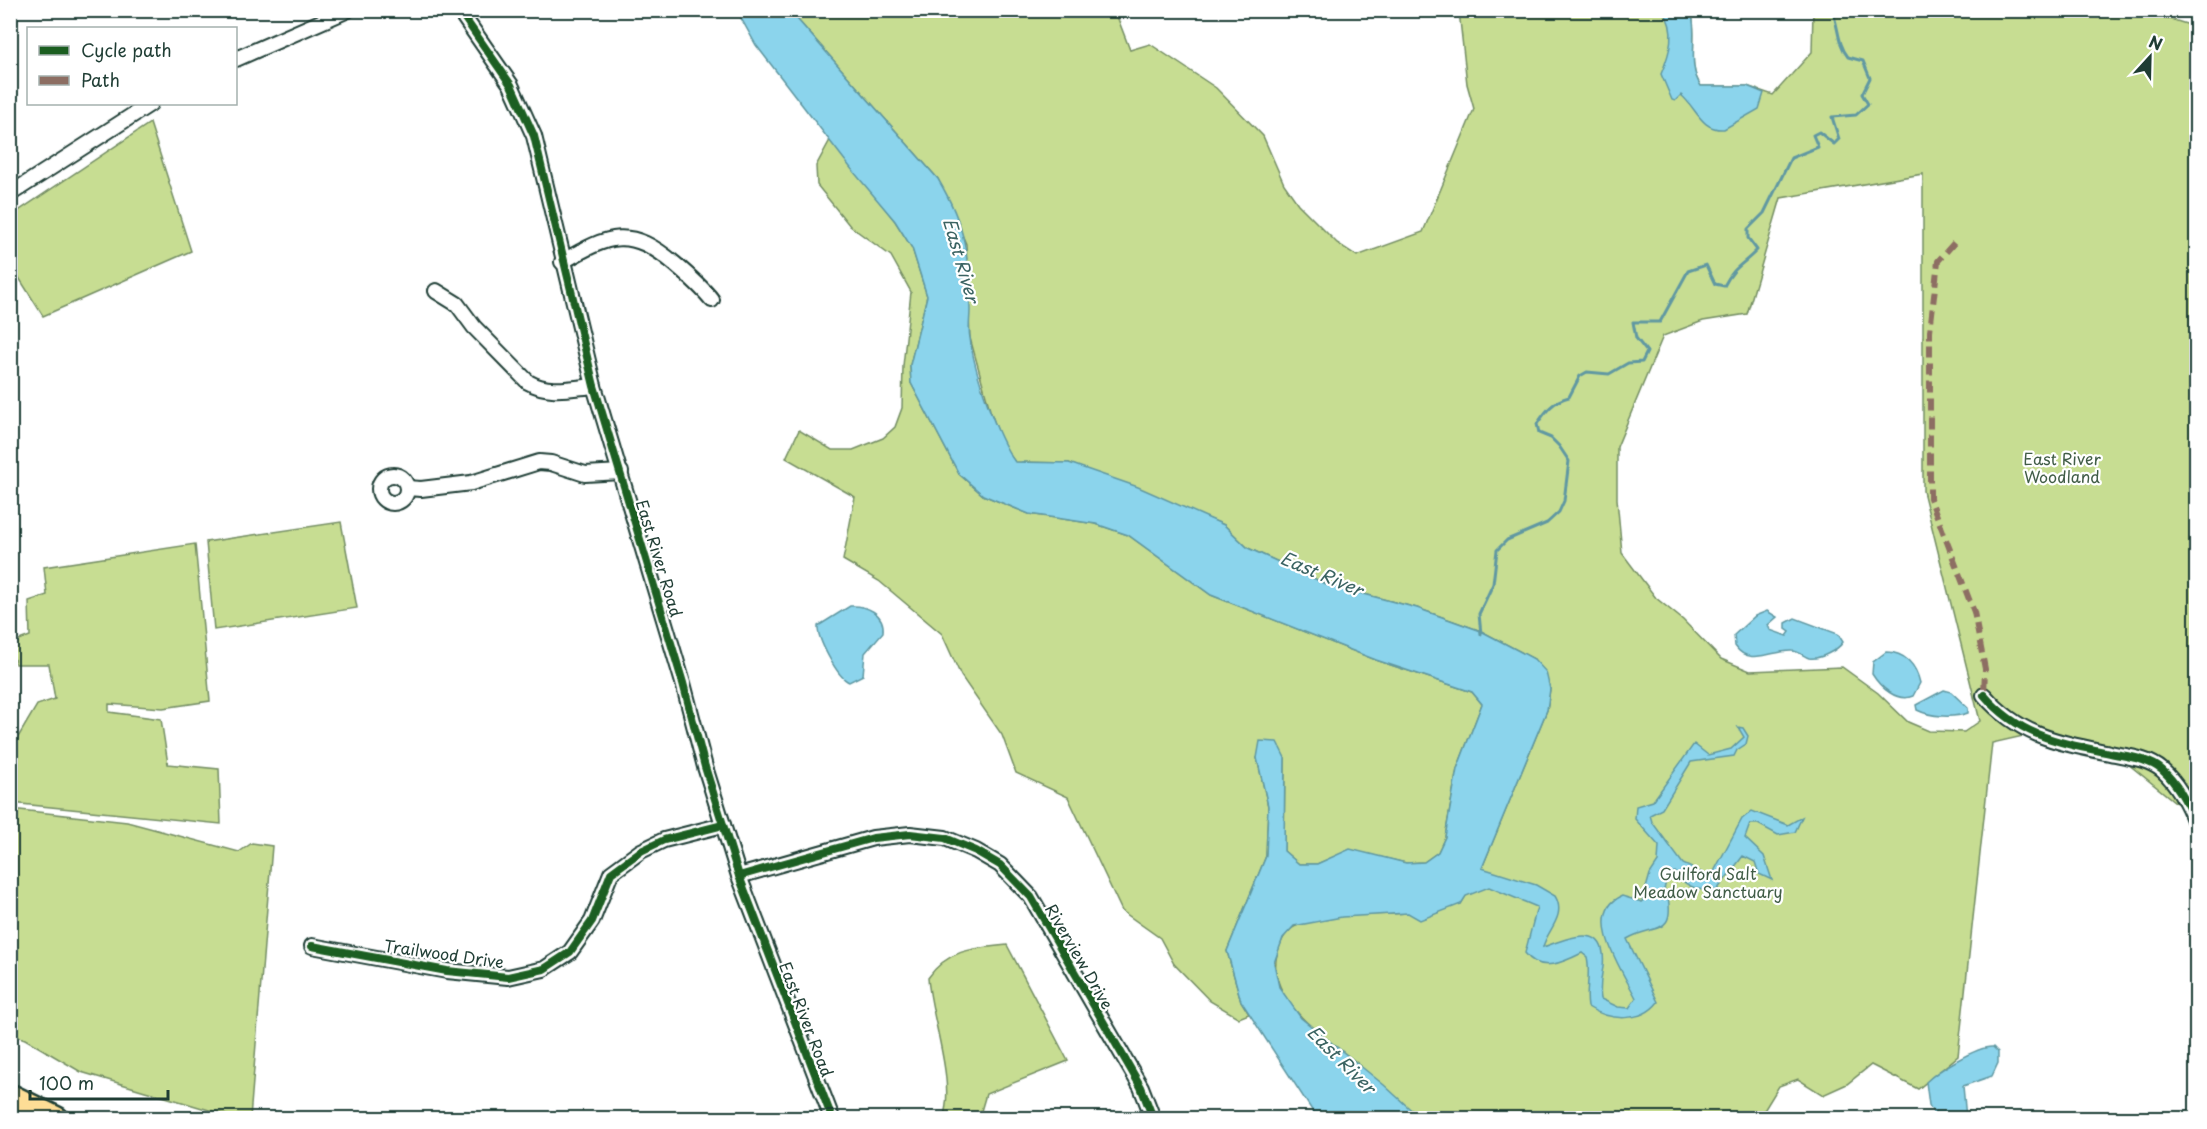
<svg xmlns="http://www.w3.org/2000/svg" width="2207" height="1129" font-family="'Playpen Sans',sans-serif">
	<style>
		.green { fill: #c7dd92; stroke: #738d63; stroke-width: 1.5; fill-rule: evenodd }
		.water { fill: #8bd4ec; stroke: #6098a2; stroke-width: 1.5 }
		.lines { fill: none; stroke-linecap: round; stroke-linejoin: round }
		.stream { stroke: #6098a2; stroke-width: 3 }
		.minor-casing { stroke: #1f3d34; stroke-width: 18 }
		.highway-casing { stroke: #1f3d34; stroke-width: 26 }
		.minor { stroke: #fff; stroke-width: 14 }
		.highway { stroke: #fedd96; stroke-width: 21 }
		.quiet { stroke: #8d6e63; stroke-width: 6; stroke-dasharray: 12 6; stroke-linecap: butt }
		.cycleway-casing { stroke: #fff; stroke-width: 11 }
		.cycleway { stroke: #1b5e20; stroke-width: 8 }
		.labels { text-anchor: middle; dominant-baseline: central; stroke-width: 4.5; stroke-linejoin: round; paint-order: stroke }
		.park-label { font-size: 16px; fill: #415d47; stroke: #fff }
		.street-label { font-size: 16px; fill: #1f3d34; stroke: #fff }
		.water-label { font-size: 18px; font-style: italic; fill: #3a6362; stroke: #fff }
	</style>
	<rect width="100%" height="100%" fill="#fff"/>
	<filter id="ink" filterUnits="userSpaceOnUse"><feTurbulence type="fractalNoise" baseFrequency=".0167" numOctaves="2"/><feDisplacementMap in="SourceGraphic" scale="12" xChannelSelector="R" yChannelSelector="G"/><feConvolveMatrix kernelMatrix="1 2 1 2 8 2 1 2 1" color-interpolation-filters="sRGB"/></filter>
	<g filter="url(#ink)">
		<!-- green -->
		<g class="green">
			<path d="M2142 10 2196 27V844L2180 806 2128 764 2096 758 2023 736 1992 743 1958 1056 1918 1089 1871 1065 1847 1084 1823 1095 1798 1079 1779 1086 1765 1109 1756 1115 1720 1118H1361V1066C1329 1040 1262 1000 1278 951 1281 941 1286 930 1296 926 1330 913 1371 916 1406 913 1424 911 1443 907 1461 904L1482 868 1547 710 1550 689 1534 659 1481 631 1417 608 1326 584 1248 548 1224 525 1069 463 1015 462 1003 446 990 410 970 338 966 244 938 179 790 11H1115L1130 50 1150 44 1216 88 1263 136 1284 184 1298 204 1337 243 1357 256 1423 232 1474 109 1467 84 1459 11H1691C1699 35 1686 65 1701 86H1747L1773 95 1812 52 1813 11ZM1923 174V491L1980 721 1964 732 1929 731 1908 722 1878 693 1842 667 1750 671 1721 659 1683 620 1656 598 1622 553 1617 499V447L1663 336 1703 321 1747 314 1781 198Z"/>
			<polygon points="150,123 191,251 43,316 11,265 11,216"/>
			<polygon points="830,140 895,221 912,248 927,296 910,365 911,383 959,474 983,495 1029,514 1096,524 1128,535 1211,595 1376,660 1472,692 1482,704 1457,769 1445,837 1438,852 1424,862 1406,863 1350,850 1317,864 1299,864 1284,851 1285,758 1257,758 1268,806 1266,856 1227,951 1241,1001 1249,1014 1239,1018 1210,1001 1174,964 1160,938 1122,911 1068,797 1016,773 1002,735 961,676 942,634 879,581 843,560 855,497 786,458 799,430 832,450 853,450 883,438 895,427 902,408 903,366 911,292 891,256 850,226 817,185 816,166"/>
			<polygon points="341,522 357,608 214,630 206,542"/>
			<polygon points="195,544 210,701 163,708 109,704 109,712 161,719 168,764 219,769 221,824 11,803 11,749 37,705 55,699 49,664 15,664 11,643 30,636 29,601 47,595 44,567"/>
			<polygon points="11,809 127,822 239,852 252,843 272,846 250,1118 236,1118 81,1072 25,1039 11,1034"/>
			<path d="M1007 945 1068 1061 986 1094 979 1118H943C956 1082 931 1018 928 978 948 949 974 948 1007 945Z"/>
		</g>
		<!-- water -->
		<g class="water">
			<path d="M737 11H790L938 179C967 228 968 254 970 310 970 319 968 329 970 338 974 370 996 436 1015 462L1069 463 1138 487 1224 525 1248 548 1326 584 1417 608 1481 631 1534 659 1546 672 1550 689 1547 710 1482 868 1536 885 1555 896C1567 916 1547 930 1543 947 1569 938 1608 920 1603 967 1601 979 1599 987 1601 999L1618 1007 1629 1008 1636 998C1625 975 1581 914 1622 896L1642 902 1650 874 1658 862 1659 846 1635 819 1636 806 1653 801 1694 744 1708 755 1731 749 1744 737 1738 727 1743 728 1748 736 1746 744 1737 750 1734 756 1691 762 1662 809 1650 815 1652 822 1683 864 1711 877 1742 819 1752 811 1788 825 1802 817 1795 832 1778 835 1758 824H1750L1745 838 1764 856 1772 880 1759 874 1755 862 1743 856 1717 890C1699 892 1685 887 1675 872L1667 876 1664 890 1667 892C1677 938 1653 923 1627 939L1658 1002C1642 1023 1609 1021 1588 1007 1585 990 1591 974 1587 957L1582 953C1564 962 1540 974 1525 953L1537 907 1489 887 1466 896 1461 904 1420 920 1408 913 1342 917 1294 926 1283 938 1274 963 1279 987 1301 1018 1384 1085 1420 1118H1317L1241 1001 1227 951 1266 856 1268 806 1257 758 1260 741 1277 742 1285 758 1284 851 1299 864H1317L1350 849 1406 863 1424 862 1438 852 1445 837 1457 769 1482 704 1472 692 1376 660 1211 595 1128 535 1096 524 1029 514 983 495 959 474 911 383 910 365 927 296 912 248 895 221 853 171 756 45Z"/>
			<path d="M1663 11H1691C1699 35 1686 65 1701 86H1747L1764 93 1759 109 1724 129C1701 131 1696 107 1681 95L1675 101 1672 100 1661 74C1670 53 1677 30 1663 11Z"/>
			<path d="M850 606C866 605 885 613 883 632L865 653 863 675 849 682C837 677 817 638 818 626Z"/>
			<path d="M1767 611 1777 617 1768 625 1770 630 1787 636 1790 632 1786 629V623L1795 618 1838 634 1843 642C1838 650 1819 660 1809 658 1803 656 1799 651 1792 651 1772 650 1749 667 1735 646L1734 635 1755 616Z"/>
			<path d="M1886 652C1905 652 1916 665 1920 683L1913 696C1897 703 1880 687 1872 674L1873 662Z"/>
			<path d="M1944 690 1951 692 1968 708V713C1953 718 1931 717 1917 710L1916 705Z"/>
			<path d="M1993 1047 1998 1052V1063L1992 1076 1963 1086 1966 1118H1936L1929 1105 1926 1082C1937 1071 1977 1046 1993 1047Z"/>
		</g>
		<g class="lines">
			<!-- stream -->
			<path class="stream" d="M1481 634 1479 614 1493 584 1497 550 1507 540 1547 523 1559 512 1564 501 1569 461 1559 446 1551 438 1539 433 1537 424C1546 411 1553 401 1569 397L1580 376 1587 372 1609 374 1628 363 1642 362 1647 352 1636 338 1633 322H1660L1688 271 1706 265 1715 284 1724 286C1734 266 1743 265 1757 250L1748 238V229L1764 213 1791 158 1818 147 1813 135 1819 132 1834 144 1839 139 1832 117 1856 115 1868 104 1862 94 1870 78 1863 61 1848 57C1837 43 1839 27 1832 10"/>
			<defs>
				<g id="minor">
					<polyline points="459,10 511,85 534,136 594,386 683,683 705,767 739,876 832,1118"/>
					<polyline points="236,59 348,10"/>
					<polyline points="10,194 150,104"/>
					<path d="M562 262C610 234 630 226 675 264 688 275 701 286 712 300"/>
					<path d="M436 291 457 304 474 327 528 382C549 394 571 388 594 386"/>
					<circle cx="393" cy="489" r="14"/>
					<polyline points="407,488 421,489 471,483 539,462 551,463 585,474 621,472"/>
					<path d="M1984 695C2021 738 2062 743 2115 754 2131 757 2149 759 2162 770 2178 784 2189 806 2196 825"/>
					<polyline points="739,876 873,838 910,834 945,838 976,851 1000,865 1031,897 1141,1087 1153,1118"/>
					<polyline points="312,946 447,971 508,977 544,969 570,952 592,921 611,873 641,851 664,840 723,825"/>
				</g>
				<polyline id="highway" points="10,1095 57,1118"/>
			</defs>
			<!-- minor casing -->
			<use href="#minor" class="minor-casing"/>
			<!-- highway casing -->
			<use href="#highway" class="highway-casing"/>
			<!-- minor -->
			<use href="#minor" class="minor"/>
			<!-- highway -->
			<use href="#highway" class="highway"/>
			<!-- quiet -->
			<polyline class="quiet" points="1954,243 1938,261 1930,331 1930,498 1974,612 1985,669 1984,695"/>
			<defs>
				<g id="cycleway">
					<polyline points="459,10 511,85 534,136 594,386 683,683 705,767 739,876 832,1118"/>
					<path d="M1984 695C2021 738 2062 743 2115 754 2131 757 2149 759 2162 770 2178 784 2189 806 2196 825"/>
					<polyline points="739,876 873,838 910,834 945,838 976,851 1000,865 1031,897 1141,1087 1153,1118"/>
					<polyline points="312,946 447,971 508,977 544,969 570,952 592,921 611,873 641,851 664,840 723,825"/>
				</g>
			</defs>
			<!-- cycleway casing -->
			<use href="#cycleway" class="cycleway-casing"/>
			<!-- cycleway -->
			<use href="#cycleway" class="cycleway"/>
		</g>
	</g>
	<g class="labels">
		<!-- park labels -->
		<g class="park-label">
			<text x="2062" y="458">East River<tspan x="2062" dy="18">Woodland</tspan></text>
			<text x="1708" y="873">Guilford Salt<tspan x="1708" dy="18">Meadow Sanctuary</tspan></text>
		</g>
		<!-- street labels -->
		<g class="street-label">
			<text transform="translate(660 558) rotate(73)">East River Road</text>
			<text transform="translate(444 953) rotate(8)">Trailwood Drive</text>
			<text transform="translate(1080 956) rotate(60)">Riverview Drive</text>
			<text transform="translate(807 1019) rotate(69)">East River Road</text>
		</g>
		<!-- water labels -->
		<g class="water-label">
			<text transform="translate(962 260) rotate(74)">East River</text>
			<text transform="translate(1322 573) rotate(23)">East River</text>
			<text transform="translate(1342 1059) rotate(45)">East River</text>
		</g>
	</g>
	<!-- margin -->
	<rect width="2207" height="1129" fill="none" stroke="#fff" stroke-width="36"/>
	<rect x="18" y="18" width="2171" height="1093" fill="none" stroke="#1f3d34" stroke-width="2" filter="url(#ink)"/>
	<!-- legend -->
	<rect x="27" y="27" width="210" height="78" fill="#ffffff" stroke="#a5b1ae" stroke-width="1.5"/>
	<rect x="39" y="46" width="30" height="9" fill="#1b5e20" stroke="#a5b1ae" stroke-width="1.5"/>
	<text x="81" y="57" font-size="18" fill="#1f3d34">Cycle path</text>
	<rect x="39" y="76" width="30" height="9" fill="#8d6e63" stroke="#a5b1ae" stroke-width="1.5"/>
	<text x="81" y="87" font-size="18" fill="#1f3d34">Path</text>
	<!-- north arrow -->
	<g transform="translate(2150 57) rotate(22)" stroke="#ffffff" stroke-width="4.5" paint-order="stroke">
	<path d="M0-4.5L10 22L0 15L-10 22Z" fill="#1f3d34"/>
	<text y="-9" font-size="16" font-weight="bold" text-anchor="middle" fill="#1f3d34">N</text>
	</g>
	<!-- scale -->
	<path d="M30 1090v9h138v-9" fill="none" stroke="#1f3d34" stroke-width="3"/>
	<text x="39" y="1090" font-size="18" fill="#1f3d34" stroke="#ffffff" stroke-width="4.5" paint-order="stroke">100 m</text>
</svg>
